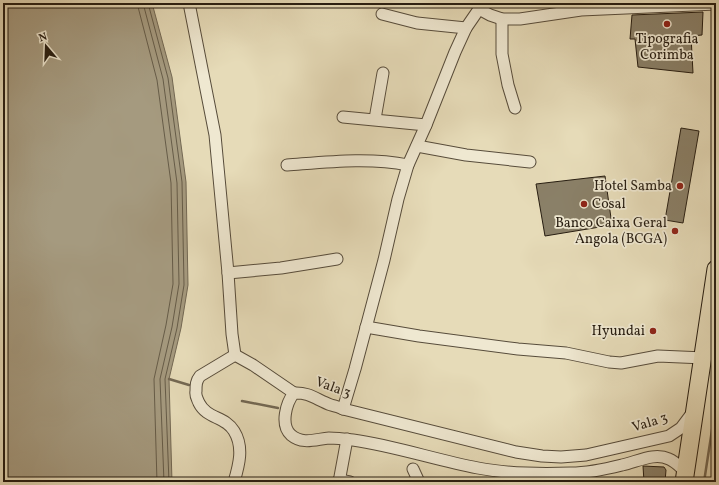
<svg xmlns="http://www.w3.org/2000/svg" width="719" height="485" font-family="Vollkorn,serif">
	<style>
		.water { fill: #a59a7f; stroke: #736853 }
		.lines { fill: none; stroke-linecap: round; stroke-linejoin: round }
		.shore { stroke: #665c48; stroke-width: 1 }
		.stream { stroke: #736853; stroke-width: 2.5 }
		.building { fill: #8a8068; stroke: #271d11 }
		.street-casing { stroke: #574c3b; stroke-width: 13 }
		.primary-casing { stroke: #271d11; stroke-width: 19 }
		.street { stroke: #efe8d1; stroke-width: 11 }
		.primary { stroke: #e6dbb8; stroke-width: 17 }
		.poi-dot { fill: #8f2418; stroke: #efe8d1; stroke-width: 1.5 }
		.labels { text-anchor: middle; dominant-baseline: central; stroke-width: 3.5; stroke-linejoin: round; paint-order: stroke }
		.poi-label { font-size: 14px; fill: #271d11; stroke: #efe8d1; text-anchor: end }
		.street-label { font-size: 14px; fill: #271d11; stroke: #efe8d1 }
	</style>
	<rect width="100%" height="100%" fill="#e6dbb8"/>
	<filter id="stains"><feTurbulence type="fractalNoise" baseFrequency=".005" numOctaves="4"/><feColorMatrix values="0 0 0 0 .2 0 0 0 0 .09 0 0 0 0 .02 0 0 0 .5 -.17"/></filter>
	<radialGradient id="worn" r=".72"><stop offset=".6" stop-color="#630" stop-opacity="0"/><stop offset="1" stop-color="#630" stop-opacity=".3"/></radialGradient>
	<!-- water -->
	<polygon class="water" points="3,3 152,3 172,77 186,182 188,285 181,328 169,379 172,482 3,482"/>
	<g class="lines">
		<!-- shore -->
		<g class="shore">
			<polyline points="137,3 157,80 171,183 173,284 166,325 154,379 157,482"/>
			<polyline points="143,3 163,79 177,183 179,284 172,327 160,379 164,482"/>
			<polyline points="148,3 168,78 182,182 184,285 177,328 165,379 169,482"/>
		</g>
		<!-- stream -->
		<g class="stream">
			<polyline points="169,379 189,385"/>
			<polyline points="242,401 278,408"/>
			<polyline points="704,482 716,404"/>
		</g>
	</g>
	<!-- building -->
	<g class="building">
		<polygon points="703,12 702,35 691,36 693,73 638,67 635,39 630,39 632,15"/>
		<polygon points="681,128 699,131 683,223 665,220"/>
		<polygon points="605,176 612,225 545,236 536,184"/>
		<polygon points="643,466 664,467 666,470 665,482 644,482"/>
	</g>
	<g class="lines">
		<defs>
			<g id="street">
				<path d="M189 3 215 135 228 273 232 334 235 355 200 376C196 381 196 385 196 391 195 396 197 398 199 403 207 419 225 416 234 431 244 447 239 465 234 482"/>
				<polyline points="479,9 490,15 502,19 520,19 581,10 716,4"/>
				<polyline points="382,14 417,23 466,28"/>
				<polyline points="502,19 502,54 508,85 515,108"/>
				<polyline points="343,117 426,125"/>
				<polyline points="375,119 383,73"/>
				<polyline points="417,146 466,155 530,162"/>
				<path d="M287 165C327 162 369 157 408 165"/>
				<polyline points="228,273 281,268 337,259"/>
				<polyline points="366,327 419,336 518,349 566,353 609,362 621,363 658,356 704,358"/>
				<polyline points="235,355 253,365 294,393"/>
				<polyline points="343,409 355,369 384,260 398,199 408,165 426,125 455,52 466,28 479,9 479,3"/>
				<polyline points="413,469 419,482"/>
				<path d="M686 472C681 468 676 462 669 459 654 452 637 462 622 465 606 469 588 473 571 473 541 474 508 474 478 468 436 460 395 446 353 440 345 439 337 438 329 438 316 439 303 445 291 435 280 425 286 403 294 393 309 392 317 400 331 405 335 406 339 407 343 409L516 452 542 456 561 457 586 455 669 436 681 428 693 412"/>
				<polyline points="339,480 350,482"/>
				<polyline points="339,482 347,439"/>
			</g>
			<polyline id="primary" points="684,482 716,269"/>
		</defs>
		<!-- street casing -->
		<use href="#street" class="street-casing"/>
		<!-- primary casing -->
		<use href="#primary" class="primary-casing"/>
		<!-- street -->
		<use href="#street" class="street"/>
		<!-- primary -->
		<use href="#primary" class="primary"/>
	</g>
	<!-- markers -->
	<g class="poi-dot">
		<circle cx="667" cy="24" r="4"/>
		<circle cx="680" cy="186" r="4"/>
		<circle cx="584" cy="204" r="4"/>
		<circle cx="675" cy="231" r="4"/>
		<circle cx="653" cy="331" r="4"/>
	</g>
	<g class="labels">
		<!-- poi labels -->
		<g class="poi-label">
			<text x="667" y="39" text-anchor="middle">Tipografia<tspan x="667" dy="16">Corimba</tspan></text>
			<text x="672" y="186">Hotel Samba</text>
			<text x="592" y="204" text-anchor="start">Cosal</text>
			<text x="667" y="223">Banco Caixa Geral<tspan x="667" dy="16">Angola (BCGA)</tspan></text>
			<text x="645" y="331">Hyundai</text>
		</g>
		<!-- street labels -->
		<g class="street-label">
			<text transform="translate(333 388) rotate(20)">Vala 3</text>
			<text transform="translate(650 423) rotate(-17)">Vala 3</text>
		</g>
	</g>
	<!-- margin -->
	<rect width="719" height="485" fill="none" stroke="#e6dbb8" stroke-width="16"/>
	<rect x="4" y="4" width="711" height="477" fill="none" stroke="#271d11" stroke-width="2"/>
	<rect x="8" y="8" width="703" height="469" fill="none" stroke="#271d11"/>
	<!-- north arrow -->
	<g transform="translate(46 46) rotate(341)" stroke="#efe8d1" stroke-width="3" paint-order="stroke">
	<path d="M0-3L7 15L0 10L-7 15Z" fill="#271d11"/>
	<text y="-6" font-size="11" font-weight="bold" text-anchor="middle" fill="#271d11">N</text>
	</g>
	<rect width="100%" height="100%" filter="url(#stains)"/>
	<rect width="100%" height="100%" fill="url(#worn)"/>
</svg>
